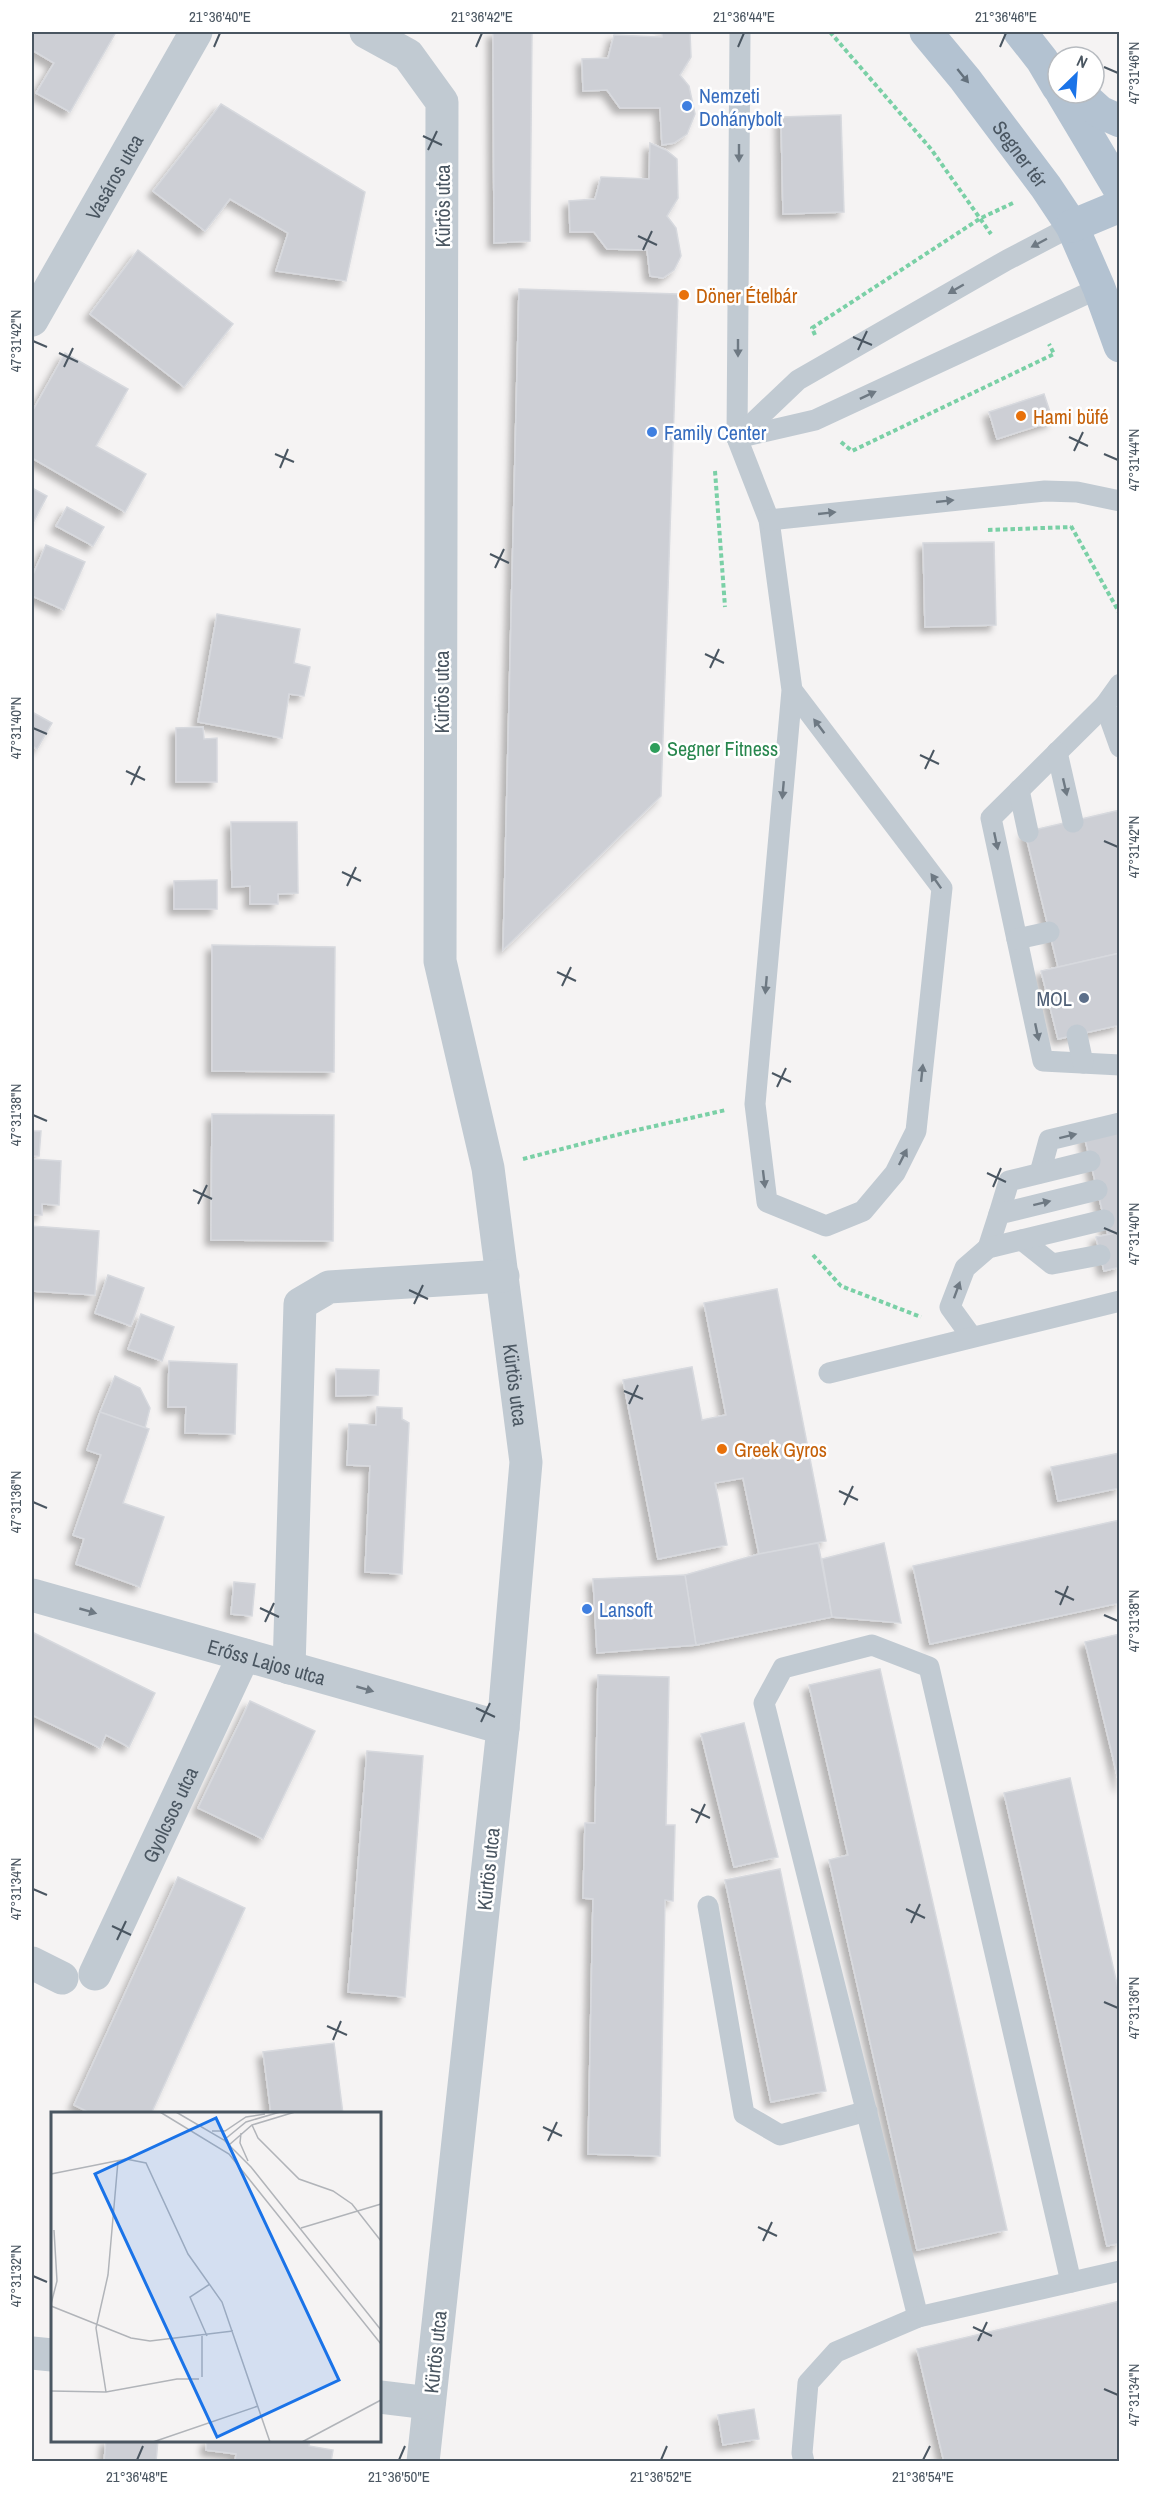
<svg xmlns="http://www.w3.org/2000/svg" width="1151" height="2493" font-family="'Archivo Narrow',sans-serif">
	<style>
		.building { fill: #cdcfd5; stroke: #d7d9de; stroke-width: 1.5; filter: url(#shadow) }
		.lines { fill: none; stroke-linecap: round; stroke-linejoin: round }
		.path { stroke: #7ad0a6; stroke-width: 4; stroke-dasharray: 4.5 3; stroke-linecap: butt }
		.lane { stroke: #c1cad2; stroke-width: 21 }
		.street { stroke: #c1cad2; stroke-width: 33 }
		.primary { stroke: #b3c2d1; stroke-width: 33 }
		.oneway { fill: #64717d }
		.oneway2 { fill: #6e7983 }
		.ticks { fill: none; stroke: #4a5661; stroke-width: 2 }
		.shop-dot { fill: #3f7fe0; stroke: #fff; stroke-width: 2 }
		.food-dot { fill: #e8710a; stroke: #fff; stroke-width: 2 }
		.leisure-dot { fill: #2e9e5b; stroke: #fff; stroke-width: 2 }
		.service-dot { fill: #5c6f8a; stroke: #fff; stroke-width: 2 }
		.labels { text-anchor: middle; dominant-baseline: central; stroke-width: 5; stroke-linejoin: round; paint-order: stroke }
		.shop-label { font-size: 20px; fill: #366cbe; stroke: #fff; text-anchor: start }
		.street-label { font-size: 20px; fill: #4a5661; stroke: #fff }
		.food-label { font-size: 20px; fill: #c56008; stroke: #fff; text-anchor: start }
		.leisure-label { font-size: 20px; fill: #27864d; stroke: #fff; text-anchor: start }
		.service-label { font-size: 20px; fill: #4e5e75; stroke: #fff; text-anchor: end }
		.inset-road { fill: none; stroke: #b1b4b9; stroke-width: 1.5 }
		.view { fill: #1a73e8; fill-opacity: 0.15; stroke: #1a73e8; stroke-width: 3 }
		.inset-edge { fill: none; stroke: #4a5661; stroke-width: 3 }
		.neatline { fill: none; stroke: #4a5661; stroke-width: 2 }
		.ticks-label { font-size: 15px; text-anchor: middle; fill: #4a5661 }
	</style>
	<defs>
		<filter id="shadow"><feDropShadow dx="-5.5" dy="5.5" stdDeviation="3" flood-color="#0004"/></filter>
	</defs>
	<rect width="100%" height="100%" fill="#f5f3f3"/>
	<!-- building -->
	<g class="building">
		<polygon points="32,32 116,32 70,112 36,93 54,63 32,50"/>
		<polygon points="493,32 532,32 530,241 494,243"/>
		<polygon points="662,32 690,32 691,57 680,75 689,86 695,114 687,134 674,143 662,145 660,108 620,108 607,90 583,91 582,59 608,58 614,35 662,37"/>
		<polygon points="221,104 365,192 346,281 276,271 288,233 230,199 205,231 153,191"/>
		<polygon points="841,115 844,212 783,214 781,117"/>
		<polygon points="650,143 666,150 677,159 678,198 667,216 676,228 681,256 674,270 663,278 650,276 647,250 607,249 594,232 570,232 569,201 595,199 601,177 649,179"/>
		<polygon points="138,250 233,324 184,387 90,314"/>
		<polygon points="519,289 678,294 661,796 503,950"/>
		<polygon points="65,353 128,389 96,446 146,474 125,512 32,458 32,412"/>
		<polygon points="1044,394 1053,421 997,439 989,412"/>
		<polygon points="32,488 47,496 32,525"/>
		<polygon points="67,507 104,527 93,546 56,526"/>
		<polygon points="994,542 996,625 925,627 923,543"/>
		<polygon points="46,545 85,562 64,610 32,596 32,577"/>
		<polygon points="217,614 300,629 294,663 310,667 304,696 289,694 282,738 198,722"/>
		<polygon points="32,712 52,723 37,749 32,746"/>
		<polygon points="203,727 204,739 217,738 217,782 176,782 176,728"/>
		<polygon points="1120,810 1120,953 1058,967 1025,832"/>
		<polygon points="231,822 297,822 298,893 278,894 278,904 250,904 250,886 232,887"/>
		<polygon points="217,880 217,909 174,909 174,881"/>
		<polygon points="212,945 335,947 334,1072 212,1071"/>
		<polygon points="1120,953 1120,1025 1058,1039 1041,971"/>
		<polygon points="212,1114 334,1115 333,1241 211,1240"/>
		<polygon points="1116,1128 1120,1141 1120,1232 1108,1235 1084,1135"/>
		<polygon points="32,1131 41,1131 39,1156 32,1156"/>
		<polygon points="32,1159 61,1161 59,1205 42,1204 42,1215 32,1215"/>
		<polygon points="32,1226 99,1231 95,1295 32,1291"/>
		<polygon points="1120,1232 1120,1267 1104,1271 1096,1237"/>
		<polygon points="108,1275 144,1288 131,1326 95,1313"/>
		<polygon points="777,1289 826,1541 759,1554 743,1478 715,1483 727,1545 658,1559 623,1380 692,1367 702,1420 726,1415 704,1303"/>
		<polygon points="141,1314 174,1327 162,1361 128,1349"/>
		<polygon points="169,1361 237,1364 235,1434 185,1433 186,1407 168,1407"/>
		<polygon points="336,1369 379,1370 378,1395 336,1396"/>
		<polygon points="115,1376 140,1388 150,1408 145,1428 100,1412"/>
		<polygon points="377,1407 402,1408 402,1419 409,1423 402,1574 365,1572 370,1466 347,1465 349,1424 376,1425"/>
		<polygon points="100,1412 149,1429 123,1503 164,1517 140,1587 76,1564 84,1539 73,1535 101,1455 87,1450"/>
		<polygon points="1120,1453 1120,1488 1058,1501 1051,1467"/>
		<polygon points="1120,1520 1120,1603 930,1644 913,1566"/>
		<polygon points="818,1543 832,1617 696,1645 685,1575 759,1554"/>
		<polygon points="884,1543 901,1623 832,1617 822,1559"/>
		<polygon points="685,1575 696,1645 597,1653 593,1579"/>
		<polygon points="234,1582 255,1584 252,1616 231,1614"/>
		<polygon points="32,1632 155,1693 129,1747 106,1735 100,1748 32,1715"/>
		<polygon points="1120,1634 1120,1787 1085,1642"/>
		<polygon points="880,1669 1007,2230 917,2250 829,1860 848,1855 809,1685"/>
		<polygon points="598,1675 669,1677 666,1825 675,1825 673,1901 665,1900 660,2156 588,2154 593,1899 583,1898 585,1823 595,1823"/>
		<polygon points="250,1701 315,1731 263,1839 198,1808"/>
		<polygon points="744,1723 778,1857 734,1867 701,1734"/>
		<polygon points="367,1751 423,1756 405,1997 348,1992"/>
		<polygon points="1070,1778 1120,1997 1120,2243 1107,2246 1004,1793"/>
		<polygon points="780,1869 826,2091 771,2102 725,1880"/>
		<polygon points="178,1877 245,1908 151,2114 92,2114 74,2105"/>
		<polygon points="334,2043 343,2114 271,2114 263,2052"/>
		<polygon points="1120,2301 1120,2462 944,2462 917,2349"/>
		<polygon points="754,2409 759,2439 723,2445 718,2415"/>
		<polygon points="106,2440 158,2440 156,2462 104,2462"/>
		<polygon points="207,2440 310,2440 309,2446 333,2450 331,2462 235,2462 236,2454 206,2450"/>
	</g>
	<g class="lines">
		<!-- path -->
		<g class="path">
			<polyline points="830,32 931,149 991,234"/>
			<polyline points="815,335 812,328 981,218 1013,203"/>
			<polyline points="841,442 852,451 1054,354 1049,344"/>
			<polyline points="715,471 725,607"/>
			<polyline points="1071,526 1120,614"/>
			<polyline points="988,530 1071,527"/>
			<polyline points="523,1159 628,1132 726,1110"/>
			<polyline points="813,1255 841,1286 921,1317"/>
		</g>
		<!-- lane -->
		<g class="lane">
			<polyline points="740,32 737,438 769,520 792,690 755,1104 767,1202 826,1226 863,1211 895,1173 916,1131 942,888 792,690"/>
			<polyline points="737,438 798,380 1007,260 1072,226"/>
			<polyline points="737,438 815,420 1099,288"/>
			<polyline points="769,520 1045,491 1077,492 1120,501"/>
			<polyline points="1120,684 1105,705 1120,747"/>
			<polyline points="1105,705 991,818 1043,1061 1120,1065"/>
			<polyline points="1057,752 1073,822"/>
			<polyline points="1019,790 1028,832"/>
			<polyline points="1017,939 1049,932"/>
			<polyline points="1077,1035 1083,1063"/>
			<polyline points="1040,1173 1049,1140 1120,1123"/>
			<polyline points="999,1214 1009,1181 1090,1161"/>
			<polyline points="1022,1240 1052,1264 1100,1255"/>
			<polyline points="988,1248 999,1214 1097,1190"/>
			<polyline points="971,1336 950,1307 965,1268 988,1248 1104,1220"/>
			<polyline points="829,1373 1120,1301"/>
			<polyline points="708,1906 744,2114 780,2135 867,2111"/>
			<polyline points="918,2317 764,1703 783,1668 872,1645 929,1667 1071,2282"/>
			<polyline points="804,2462 802,2453 808,2383 836,2352 918,2317 1120,2271"/>
		</g>
		<!-- street -->
		<g class="street">
			<path id="s1" d="M366 32 408 55 442 102 440 961 488 1168 526 1462 503 1728 423 2462"/>
			<path id="s2" d="M32 320 196 32"/>
			<path id="s3" d="M32 1595 503 1728"/>
			<polyline points="289,1668 300,1304 329,1287 503,1276"/>
			<polyline points="32,1963 62,1978"/>
			<path id="s4" d="M95 1974 244 1655"/>
			<polyline points="32,2353 52,2355"/>
			<polyline points="380,2397 429,2403"/>
		</g>
		<!-- primary -->
		<g class="primary">
			<path id="s5" d="M926 32 965 79 1046 187 1072 226 1099 288 1120 346"/>
			<polyline points="1020,32 1042,60 1058,87"/>
			<polyline points="1062,93 1120,190"/>
			<polyline points="1079,93 1100,112 1120,121"/>
			<polyline points="1072,226 1120,206"/>
		</g>
	</g>
	<!-- one-way arrows -->
	<defs><path id="oneway-solid" d="M-6-.8H1V-3.2L6.5 0L1 3.2V.8H-6Z" transform="scale(1.5)"/></defs>
	<use class="oneway" href="#oneway-solid" transform="translate(963 76) rotate(51)"/>
	<g class="oneway2">
		<use href="#oneway-solid" transform="translate(739 153) rotate(90)"/>
		<use href="#oneway-solid" transform="translate(1039 243) rotate(152)"/>
		<use href="#oneway-solid" transform="translate(956 289) rotate(150)"/>
		<use href="#oneway-solid" transform="translate(738 348) rotate(90)"/>
		<use href="#oneway-solid" transform="translate(868 395) rotate(-25)"/>
		<use href="#oneway-solid" transform="translate(945 501) rotate(-6)"/>
		<use href="#oneway-solid" transform="translate(827 513) rotate(-6)"/>
		<use href="#oneway-solid" transform="translate(819 726) rotate(-127)"/>
		<use href="#oneway-solid" transform="translate(1065 787) rotate(77)"/>
		<use href="#oneway-solid" transform="translate(783 790) rotate(95)"/>
		<use href="#oneway-solid" transform="translate(996 841) rotate(78)"/>
		<use href="#oneway-solid" transform="translate(936 881) rotate(-125)"/>
		<use href="#oneway-solid" transform="translate(766 985) rotate(95)"/>
		<use href="#oneway-solid" transform="translate(1037 1032) rotate(78)"/>
		<use href="#oneway-solid" transform="translate(922 1073) rotate(-84)"/>
		<use href="#oneway-solid" transform="translate(1068 1136) rotate(-14)"/>
		<use href="#oneway-solid" transform="translate(903 1157) rotate(-63)"/>
		<use href="#oneway-solid" transform="translate(764 1179) rotate(83)"/>
		<use href="#oneway-solid" transform="translate(1042 1203) rotate(-14)"/>
		<use href="#oneway-solid" transform="translate(957 1290) rotate(-70)"/>
		<use href="#oneway-solid" transform="translate(88 1611) rotate(16)"/>
		<use href="#oneway-solid" transform="translate(365 1689) rotate(16)"/>
	</g>
	<!-- ticks -->
	<path class="ticks" d="M214 47 220 33M476 47 482 33M738 47 744 33M1000 47 1006 33M1104 67 1118 73M423 136 442 145M428 150 437 131M638 236 657 245M643 250 652 231M853 337 872 345M33 341 47 347M858 350 867 331M59 353 78 362M64 367 73 348M1069 437 1088 446M1074 451 1083 432M275 454 294 462M1104 454 1118 460M280 468 288 449M490 554 509 563M495 568 504 549M705 654 724 663M710 668 719 649M33 728 47 734M920 755 939 764M925 769 934 750M126 771 145 780M131 785 140 766M1104 841 1118 847M342 872 361 881M347 886 356 867M557 972 576 981M562 986 571 967M772 1073 791 1082M777 1087 786 1068M33 1115 47 1121M987 1173 1006 1182M993 1187 1001 1168M193 1190 212 1199M198 1204 207 1185M1104 1228 1118 1234M409 1290 428 1299M414 1304 423 1285M624 1391 643 1399M629 1404 638 1385M839 1491 858 1500M33 1502 47 1508M844 1505 853 1486M1055 1591 1074 1600M1060 1605 1068 1586M260 1608 279 1617M1104 1615 1118 1621M265 1622 274 1603M476 1708 495 1717M481 1722 490 1703M691 1809 710 1818M696 1823 705 1804M33 1889 47 1895M906 1909 925 1918M911 1923 920 1904M112 1926 131 1935M117 1940 126 1921M1104 2002 1118 2008M327 2026 347 2035M333 2040 341 2021M543 2127 562 2136M548 2141 557 2122M758 2227 777 2236M763 2241 772 2222M33 2276 47 2282M973 2327 992 2336M978 2341 987 2322M1104 2389 1118 2395M137 2460 143 2446M399 2460 405 2446M661 2460 667 2446M923 2460 930 2446"/>
	<!-- markers -->
	<g class="shop-dot">
		<circle cx="687" cy="106" r="6"/>
		<circle cx="652" cy="432" r="6"/>
		<circle cx="587" cy="1609" r="6"/>
	</g>
	<g class="food-dot">
		<circle cx="684" cy="295" r="6"/>
		<circle cx="1021" cy="416" r="6"/>
		<circle cx="722" cy="1449" r="6"/>
	</g>
	<circle class="leisure-dot" cx="655" cy="748" r="6"/>
	<circle class="service-dot" cx="1084" cy="998" r="6"/>
	<g class="labels">
		<!-- shop labels -->
		<g class="shop-label">
			<text x="699" y="95">Nemzeti<tspan x="699" dy="23">Dohánybolt</tspan></text>
			<text x="664" y="432">Family Center</text>
			<text x="599" y="1609">Lansoft</text>
		</g>
		<!-- street labels -->
		<g class="street-label">
			<text stroke="none"><textPath href="#s5" startOffset="154">Segner tér</textPath></text>
			<text stroke="none"><textPath href="#s2" startOffset="165">Vasáros utca</textPath></text>
			<text transform="translate(442 206) rotate(-90)">Kürtös utca</text>
			<text transform="translate(441 692) rotate(-90)">Kürtös utca</text>
			<text stroke="none"><textPath href="#s1" startOffset="1396">Kürtös utca</textPath></text>
			<text stroke="none"><textPath href="#s3" startOffset="244">Erőss Lajos utca</textPath></text>
			<text stroke="none"><textPath href="#s4" startOffset="176">Gyolcsos utca</textPath></text>
			<text transform="translate(488 1869) rotate(-84)">Kürtös utca</text>
			<text transform="translate(435 2352) rotate(-84)">Kürtös utca</text>
		</g>
		<!-- food labels -->
		<g class="food-label">
			<text x="696" y="295">Döner Ételbár</text>
			<text x="1033" y="416">Hami büfé</text>
			<text x="734" y="1449">Greek Gyros</text>
		</g>
		<!-- leisure labels -->
		<g class="leisure-label">
			<text x="667" y="748">Segner Fitness</text>
		</g>
		<!-- service labels -->
		<g class="service-label">
			<text x="1072" y="998">MOL</text>
		</g>
	</g>
	<!-- overview -->
	<g transform="translate(51 2112)">
		<rect width="330" height="330" fill="#f5f3f3"/>
		<path class="inset-road" d="M109 0 178 42 330 232M125 0 173 28 200 55 330 218M201 13 207 26 248 67 282 79 301 92 330 129M161 19H174L195 5 214 2M190 21 189 31 197 49M173 28 195 10 229 0M178 33 201 13 244 0M0 62 75 47 95 51 137 142 171 190 219 330M250 116 330 92M0 192 6 169 3 118M0 194 80 226 99 229 182 219M156 224 139 185 159 172M151 265V224M0 279 55 280 126 267H148M55 280 45 216 57 163 67 49M102 330 207 294M251 330 330 288"/>
		<path class="view" d="M165 6 288 268 166 325 44 62Z"/>
		<rect width="330" height="330" class="inset-edge"/>
	</g>
	<!-- border -->
	<rect width="1151" height="2493" fill="none" stroke="#ffffff" stroke-width="66"/>
	<!-- north arrow -->
	<g transform="translate(1076 75) rotate(25)"><circle r="28" fill="#ffffff" stroke="#b7bbc0" stroke-width="1.5"/>
	<path d="M0-4.5L10 22L0 15L-10 22Z" fill="#1a73e8"/>
	<text y="-9" font-size="16" font-weight="bold" text-anchor="middle" fill="#4a5661">N</text>
	</g>
	<rect x="33" y="33" width="1085" height="2427" class="neatline"/>
	<g class="ticks-label">
		<text x="220" y="22">21°36'40"E</text>
		<text x="482" y="22">21°36'42"E</text>
		<text x="744" y="22">21°36'44"E</text>
		<text x="1006" y="22">21°36'46"E</text>
		<text transform="translate(1134 73) rotate(-90)" y="5">47°31'46"N</text>
		<text transform="translate(16 341) rotate(-90)" y="5">47°31'42"N</text>
		<text transform="translate(1134 460) rotate(-90)" y="5">47°31'44"N</text>
		<text transform="translate(16 728) rotate(-90)" y="5">47°31'40"N</text>
		<text transform="translate(1134 847) rotate(-90)" y="5">47°31'42"N</text>
		<text transform="translate(16 1115) rotate(-90)" y="5">47°31'38"N</text>
		<text transform="translate(1134 1234) rotate(-90)" y="5">47°31'40"N</text>
		<text transform="translate(16 1502) rotate(-90)" y="5">47°31'36"N</text>
		<text transform="translate(1134 1621) rotate(-90)" y="5">47°31'38"N</text>
		<text transform="translate(16 1889) rotate(-90)" y="5">47°31'34"N</text>
		<text transform="translate(1134 2008) rotate(-90)" y="5">47°31'36"N</text>
		<text transform="translate(16 2276) rotate(-90)" y="5">47°31'32"N</text>
		<text transform="translate(1134 2395) rotate(-90)" y="5">47°31'34"N</text>
		<text x="137" y="2482">21°36'48"E</text>
		<text x="399" y="2482">21°36'50"E</text>
		<text x="661" y="2482">21°36'52"E</text>
		<text x="923" y="2482">21°36'54"E</text>
	</g>
</svg>
